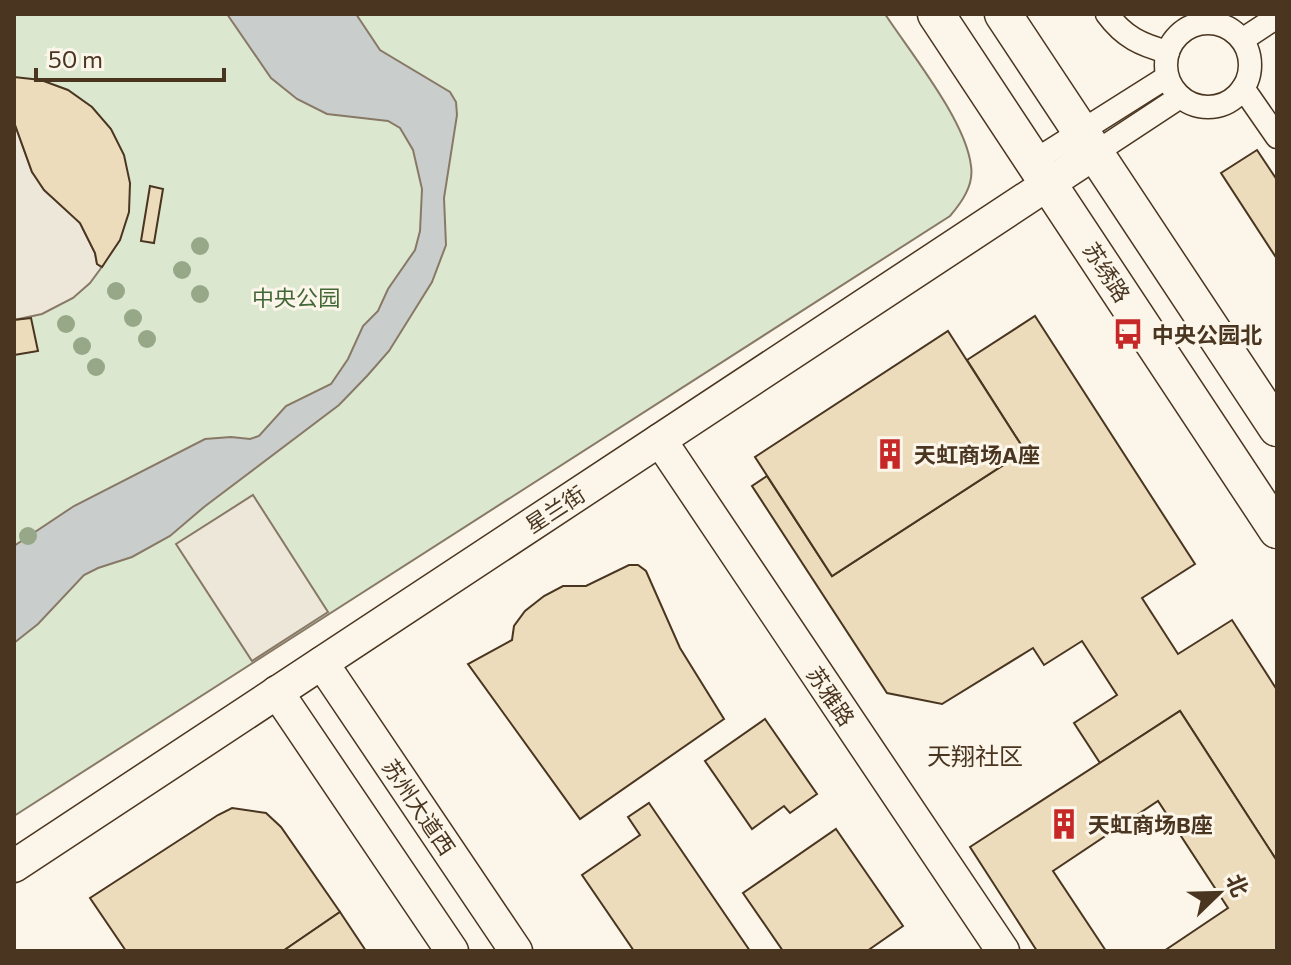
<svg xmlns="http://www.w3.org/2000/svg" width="1291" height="965" font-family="Commissioner,'Noto Sans SC',sans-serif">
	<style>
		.green { fill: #dce7d0; stroke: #887966; stroke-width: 2 }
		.parking { fill: #ede7d9; stroke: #887966; stroke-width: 2 }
		.water { fill: #c9cecd; stroke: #887966; stroke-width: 2 }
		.building { fill: #ecdcbc; stroke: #4a3520; stroke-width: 2 }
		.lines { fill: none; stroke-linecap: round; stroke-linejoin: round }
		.street-casing { stroke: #4a3520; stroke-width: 25 }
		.secondary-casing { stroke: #4a3520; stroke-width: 35 }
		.primary-casing { stroke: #4a3520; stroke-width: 39 }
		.street { stroke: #fbf6e9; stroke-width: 22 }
		.secondary { stroke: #fbf6e9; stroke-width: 32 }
		.primary { stroke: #fbf6e9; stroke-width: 36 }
		.tree { fill: #96a887 }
		.labels { text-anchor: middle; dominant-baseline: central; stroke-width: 6; stroke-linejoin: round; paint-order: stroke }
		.street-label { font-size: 22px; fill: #4a3520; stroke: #fbf6e9 }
		.park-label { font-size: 22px; fill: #436837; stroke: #fbf6e9 }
		.poi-label { font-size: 22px; font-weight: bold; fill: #4a3520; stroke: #fbf6e9; text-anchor: start }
		.neighbourhood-label { font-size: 24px; fill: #4a3520; stroke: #fbf6e9 }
	</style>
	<rect width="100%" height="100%" fill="#fbf6e9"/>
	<!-- green -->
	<path class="green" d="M14 14H885C910 52 966 121 971 166 974 185 962 202 950 216L14 816Z"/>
	<!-- parking -->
	<g class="parking">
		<polygon points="14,122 32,172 80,223 95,253 97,264 101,267 104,264 90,283 73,298 42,314 14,320"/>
		<polygon points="253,495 328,612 252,661 176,544"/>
	</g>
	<!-- water -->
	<polygon class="water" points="227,14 356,14 380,50 450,92 456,102 457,115 444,198 446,245 432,282 389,351 367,376 339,405 204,507 170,536 132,557 98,568 84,575 38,624 14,643 14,546 74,506 205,439 231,437 250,439 259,436 286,406 331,384 348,359 363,326 378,311 388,289 415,250 420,231 422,189 413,150 400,128 388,121 327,114 297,99 271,78"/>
	<!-- building -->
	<g class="building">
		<polygon points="14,77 41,80 68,90 92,107 111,129 124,155 130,183 129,212 120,240 102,267 97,264 95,253 80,223 44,190 32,172 14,122"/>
		<polygon points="1257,150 1277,180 1277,259 1221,173"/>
		<polygon points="150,186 163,189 154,243 141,241"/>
		<polygon points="1035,316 1195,564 1142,598 1178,654 1232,620 1277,690 1277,861 1180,711 1100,763 1074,723 1117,695 1082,641 1044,665 1033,648 942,704 887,693 752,486 767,476 832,576 1025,451 967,360"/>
		<polygon points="31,318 38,351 14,355 14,320"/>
		<polygon points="948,331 1025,451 832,576 755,457"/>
		<polygon points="629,565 638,565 646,571 680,648 724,719 580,819 468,664 512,640 514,626 525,611 544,596 563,586 586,586"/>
		<polygon points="1180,711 1277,861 1277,951 1164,951 1228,908 1158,801 1053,871 1106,951 1037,951 970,847"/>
		<polygon points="765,719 817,794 790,813 784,806 752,829 705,761"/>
		<polygon points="649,803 750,951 634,951 582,875 640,835 628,817"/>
		<polygon points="232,808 266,813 281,827 340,912 283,951 126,951 90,898 218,815"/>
		<polygon points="836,829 903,926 867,951 783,951 743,893"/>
		<polygon points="340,912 366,951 283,951"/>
	</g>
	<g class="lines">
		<defs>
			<g id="street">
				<path d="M1107 14C1124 37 1141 45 1168 52"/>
				<circle cx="1208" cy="65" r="42"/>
				<polyline points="1242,40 1277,17"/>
				<polyline points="1243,88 1277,137"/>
				<polyline points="1095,153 1180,97"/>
				<polyline points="1034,161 1167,77"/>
			</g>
			<g id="secondary">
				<polyline points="660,440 1003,951"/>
				<polyline points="322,663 516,951"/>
				<polyline points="277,692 452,951"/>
				<polyline points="14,866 1095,153"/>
			</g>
			<g id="primary">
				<polyline points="936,14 1277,530"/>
				<polyline points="1003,14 1277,428"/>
			</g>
		</defs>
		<!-- street casing -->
		<use href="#street" class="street-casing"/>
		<!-- secondary casing -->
		<use href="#secondary" class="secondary-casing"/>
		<!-- primary casing -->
		<use href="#primary" class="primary-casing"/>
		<!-- street -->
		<use href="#street" class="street"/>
		<!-- secondary -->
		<use href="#secondary" class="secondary"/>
		<!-- primary -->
		<use href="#primary" class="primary"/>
	</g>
	<!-- trees -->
	<g class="tree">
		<circle cx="200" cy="246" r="9"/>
		<circle cx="182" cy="270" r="9"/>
		<circle cx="116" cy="291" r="9"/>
		<circle cx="200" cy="294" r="9"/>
		<circle cx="133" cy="318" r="9"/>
		<circle cx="66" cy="324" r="9"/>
		<circle cx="147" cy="339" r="9"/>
		<circle cx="82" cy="346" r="9"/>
		<circle cx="96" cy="367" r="9"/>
		<circle cx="28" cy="536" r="9"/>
	</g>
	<!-- icons -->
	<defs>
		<symbol id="bus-bare" viewBox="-9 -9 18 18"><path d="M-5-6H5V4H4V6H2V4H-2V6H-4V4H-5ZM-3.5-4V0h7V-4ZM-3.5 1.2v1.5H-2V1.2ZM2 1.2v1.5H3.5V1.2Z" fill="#c62828" stroke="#fbf6e9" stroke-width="2.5" paint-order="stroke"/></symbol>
		<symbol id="building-bare" viewBox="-9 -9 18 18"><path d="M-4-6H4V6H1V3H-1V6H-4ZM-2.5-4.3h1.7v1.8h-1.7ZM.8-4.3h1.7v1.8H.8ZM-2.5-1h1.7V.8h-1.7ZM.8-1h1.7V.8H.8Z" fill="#c62828" stroke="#fbf6e9" stroke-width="2.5" paint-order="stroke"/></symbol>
	</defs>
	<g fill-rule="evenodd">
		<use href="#bus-bare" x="1106" y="312" width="44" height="44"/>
		<use href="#building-bare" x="868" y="432" width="44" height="44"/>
		<use href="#building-bare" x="1042" y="802" width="44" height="44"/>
	</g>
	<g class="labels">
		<!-- street labels -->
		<g class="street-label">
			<text transform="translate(1107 272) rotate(57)">苏绣路</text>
			<text transform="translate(555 509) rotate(-33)">星兰街</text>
			<text transform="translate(831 696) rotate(56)">苏雅路</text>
			<text transform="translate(419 807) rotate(56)">苏州大道西</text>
		</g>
		<!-- park labels -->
		<g class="park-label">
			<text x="296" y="297">中央公园</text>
		</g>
		<!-- poi labels -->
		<g class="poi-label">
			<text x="1152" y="334">中央公园北</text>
			<text x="914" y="454">天虹商场A座</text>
			<text x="1088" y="824">天虹商场B座</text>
		</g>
		<!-- neighbourhood labels -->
		<g class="neighbourhood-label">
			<text x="975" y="755">天翔社区</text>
		</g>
	</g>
	<!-- border -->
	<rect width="1291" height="965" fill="none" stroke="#4a3520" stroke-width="32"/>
	<!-- north arrow -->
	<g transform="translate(1219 893) rotate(67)" stroke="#fbf6e9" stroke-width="6" paint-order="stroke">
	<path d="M0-6L14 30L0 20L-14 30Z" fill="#4a3520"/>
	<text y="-12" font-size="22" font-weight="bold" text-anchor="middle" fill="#4a3520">北</text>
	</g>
	<!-- scale -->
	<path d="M36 68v12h188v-12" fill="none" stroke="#4a3520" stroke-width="4"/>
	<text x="48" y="68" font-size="24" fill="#4a3520" stroke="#fbf6e9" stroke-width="6" paint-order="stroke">50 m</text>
</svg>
